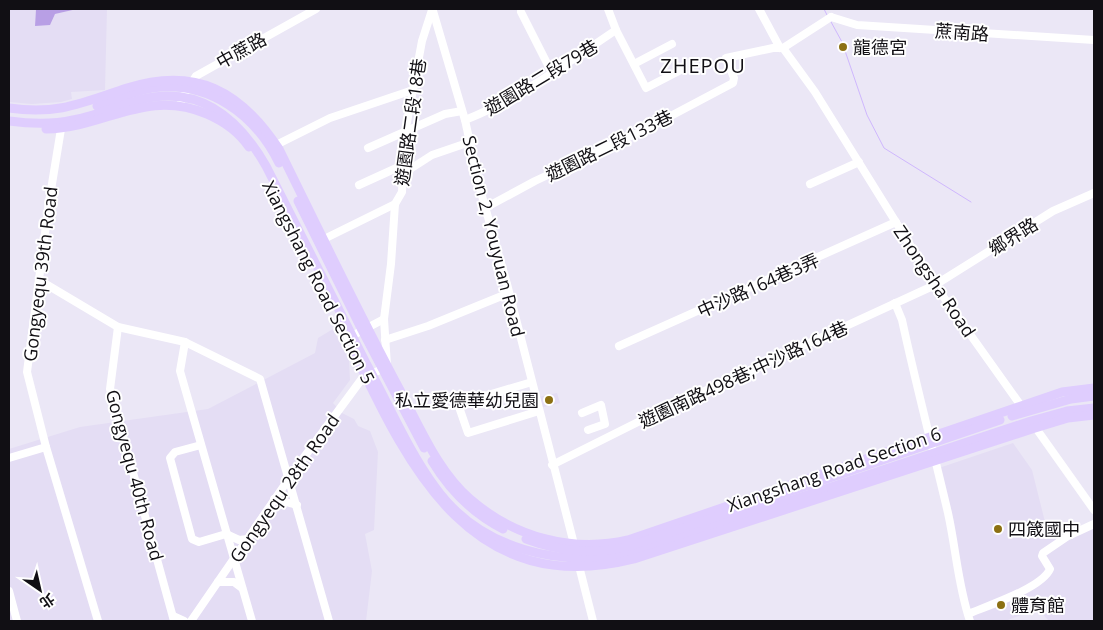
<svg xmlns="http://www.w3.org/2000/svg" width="1103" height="630" font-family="'Open Sans','Noto Sans TC',sans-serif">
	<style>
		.built { fill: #e4ddf4 }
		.forest { fill: #b89fe5 }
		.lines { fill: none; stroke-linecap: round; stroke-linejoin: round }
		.stream { stroke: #cfb7fe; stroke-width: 1 }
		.minor { stroke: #fff; stroke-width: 8 }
		.major { stroke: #dfcdfe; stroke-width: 9 }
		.poi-dot { fill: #8c7013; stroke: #fff; stroke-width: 2 }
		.labels { text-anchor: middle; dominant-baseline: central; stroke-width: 4; stroke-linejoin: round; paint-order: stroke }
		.street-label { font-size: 18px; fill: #110f14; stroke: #fff }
		.poi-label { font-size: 18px; fill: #110f14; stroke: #fff; text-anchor: start }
		.quarter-label { font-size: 20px; letter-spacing: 1px; fill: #110f14; stroke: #fff }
	</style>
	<rect width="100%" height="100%" fill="#ebe7f6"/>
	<!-- built -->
	<g class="built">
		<polygon points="9,9 36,9 35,26 55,14 77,9 107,9 105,90 71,92 72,99 61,102 32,104 9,102"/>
		<polygon points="333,329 349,360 350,380 333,403 342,413 354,419 358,426 370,431 378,452 374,530 365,534 372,571 366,621 9,621 9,449 80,427 208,409 315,353 318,338"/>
		<polygon points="557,393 560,403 540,408 538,397"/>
		<polygon points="1013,443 1032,470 1049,538 1094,525 1094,619 1091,621 1049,621 1038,609 1005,621 972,621 939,468"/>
	</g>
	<!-- forest -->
	<polygon class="forest" points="36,9 77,9 55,14 50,25 35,26"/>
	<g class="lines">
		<!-- stream -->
		<g class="stream">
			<polyline points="824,9 827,15"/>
			<polyline points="830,20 842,42 867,115 884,148 971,202"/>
		</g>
		<!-- minor -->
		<g class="minor">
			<polyline points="608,9 616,30 646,88 679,71"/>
			<polyline points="759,9 780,48"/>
			<polyline points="433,11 465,120 480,189 507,284 575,548"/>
			<polyline points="521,12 552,73"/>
			<polyline points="831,17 857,25 1094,40"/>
			<polyline points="783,48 815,92 935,285 1024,410"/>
			<polyline points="634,64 672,44"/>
			<polyline points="180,105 183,96 196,76 316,9"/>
			<path d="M465 120C519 99 568 62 616 30"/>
			<polyline points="276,145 330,118 413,90"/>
			<polyline points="368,148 445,114 462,111"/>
			<polyline points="404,173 432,155 470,142"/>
			<polyline points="810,184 859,162"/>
			<polyline points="359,185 403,165"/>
			<polyline points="485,208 535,181 648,128 733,83 734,78 726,58 773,48 783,48 831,17"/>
			<polyline points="324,239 395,204"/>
			<polyline points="39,280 118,327 185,342 260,379 329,621"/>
			<path d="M895 303 902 320C916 385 933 449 948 513 956 549 958 586 970 621"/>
			<polyline points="118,327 110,389 174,621"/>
			<polyline points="348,338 384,319"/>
			<polyline points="385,340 428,326 509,293"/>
			<polyline points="185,342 180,371 252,621"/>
			<polyline points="619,346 896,222"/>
			<polyline points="532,382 458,404 468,433 539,411"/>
			<polyline points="582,413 601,405 605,424 588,430"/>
			<polyline points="1033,424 1094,510"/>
			<polyline points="201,445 175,452 170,458 192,539 199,542 226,534 239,540 248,539"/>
			<polyline points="46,447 27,372 49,202 61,129"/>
			<polyline points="9,458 46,447 98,621"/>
			<polyline points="552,465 644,419 935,285 1053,211 1094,193"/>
			<polyline points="274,499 297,505"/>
			<polyline points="578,562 593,621"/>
			<polyline points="218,582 234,582 242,588"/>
			<polyline points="9,591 17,621"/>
			<path d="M968 614C987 606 1042 588 1050 569L1042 556 1043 553 1068 536 1094 524"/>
			<polyline points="173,616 184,621"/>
			<polyline points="191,621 299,464 361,380 387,366 384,319 391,264 395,204 402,192 405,133 410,106 422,41 432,10"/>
		</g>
		<!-- major -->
		<g class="major">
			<path d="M97 106C115 101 133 91 152 88 208 80 255 114 279 163"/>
			<path d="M9 108C58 115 82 103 127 88 196 66 241 91 279 149 319 230 358 312 401 392 421 429 438 471 470 499 514 537 572 553 628 540L1062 392 1094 388"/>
			<path d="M9 121C31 124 51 125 73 120 96 116 117 106 139 100 199 84 238 117 266 166 300 232 333 299 367 365 389 405 408 450 435 487 480 550 560 568 632 553L1031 421 1067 411 1094 408"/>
			<path d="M46 129C106 128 145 88 207 114 223 121 239 132 249 147"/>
			<polyline points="298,201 362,330 424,448"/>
			<path d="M354 352C411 473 474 599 634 559L1035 428 1068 418 1094 415"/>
			<polyline points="1012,416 1071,399 1094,396"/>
			<path d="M432 461C450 491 472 513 503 529"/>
			<path d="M526 539C561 552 593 555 630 546L1000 420"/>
		</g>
	</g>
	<!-- markers -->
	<g class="poi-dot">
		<circle cx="843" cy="47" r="5"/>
		<circle cx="549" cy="400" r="5"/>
		<circle cx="998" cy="529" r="5"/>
		<circle cx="1001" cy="605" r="5"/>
	</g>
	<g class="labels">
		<!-- street labels -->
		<g class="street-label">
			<text transform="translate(962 32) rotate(4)">蔗南路</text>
			<text transform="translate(241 50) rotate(-29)">中蔗路</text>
			<text transform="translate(541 77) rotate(-31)">遊園路二段79巷</text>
			<text transform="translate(410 122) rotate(-82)">遊園路二段18巷</text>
			<text transform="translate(609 145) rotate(-26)">遊園路二段133巷</text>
			<text transform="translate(494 236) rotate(76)">Section 2, Youyuan Road</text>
			<text transform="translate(1013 236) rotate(-32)">鄉界路</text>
			<text transform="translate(40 274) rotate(-83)">Gongyequ 39th Road</text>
			<text transform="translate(935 281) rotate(56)">Zhongsha Road</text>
			<text transform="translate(319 282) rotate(63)">Xiangshang Road Section 5</text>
			<text transform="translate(758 285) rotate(-24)">中沙路164巷3弄</text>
			<text transform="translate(743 374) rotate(-25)">遊園南路498巷;中沙路164巷</text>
			<text transform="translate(834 469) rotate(-19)">Xiangshang Road Section 6</text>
			<text transform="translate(135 475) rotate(75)">Gongyequ 40th Road</text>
			<text transform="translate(284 488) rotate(-55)">Gongyequ 28th Road</text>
		</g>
		<!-- poi labels -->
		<g class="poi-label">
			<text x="853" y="47">龍德宮</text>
			<text x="539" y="400" text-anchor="end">私立愛德華幼兒園</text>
			<text x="1008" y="529">四箴國中</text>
			<text x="1011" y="605">體育館</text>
		</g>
		<!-- quarter labels -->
		<g class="quarter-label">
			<text x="703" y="65">ZHEPOU</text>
		</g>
	</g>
	<!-- border -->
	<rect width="1103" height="630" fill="none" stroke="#110f14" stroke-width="20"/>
	<!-- north arrow -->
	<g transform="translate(40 590) rotate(146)" stroke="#ffffff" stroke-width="4" paint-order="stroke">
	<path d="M0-4L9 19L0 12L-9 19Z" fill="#110f14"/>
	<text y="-8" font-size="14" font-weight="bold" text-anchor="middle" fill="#110f14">北</text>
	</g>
</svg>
